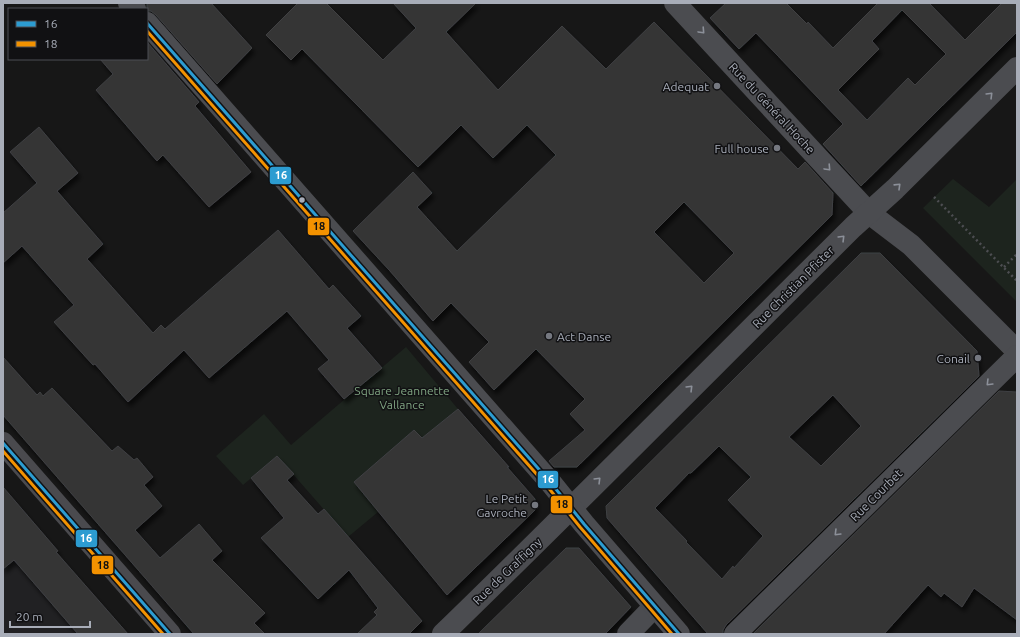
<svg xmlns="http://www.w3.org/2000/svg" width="1020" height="637" font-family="Ubuntu,sans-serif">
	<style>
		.built { fill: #212123 }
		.green { fill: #1d241e }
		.building { fill: #353536; stroke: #3f4043; fill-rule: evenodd; filter: url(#shadow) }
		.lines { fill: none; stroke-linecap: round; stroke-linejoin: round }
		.path { stroke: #4d4e52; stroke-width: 2.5; stroke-dasharray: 2 3; stroke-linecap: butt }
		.minor { stroke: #4b4c50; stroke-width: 22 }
		.tertiary { stroke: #4b4c50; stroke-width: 22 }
		.secondary { stroke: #4a4a4e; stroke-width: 22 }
		.bus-1-casing { stroke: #111113; stroke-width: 6 }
		.bus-2-casing { stroke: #111113; stroke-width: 6 }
		.bus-1 { stroke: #2c9cd1; stroke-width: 3 }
		.bus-2 { stroke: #f39200; stroke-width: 3 }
		.oneway { stroke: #8c9099 }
		.poi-dot { fill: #757880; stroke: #111113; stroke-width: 1.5 }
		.bus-dot { fill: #a8adb8; stroke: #111113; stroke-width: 1.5 }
		.labels { text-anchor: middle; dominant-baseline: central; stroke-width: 3; stroke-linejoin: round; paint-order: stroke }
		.poi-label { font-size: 12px; fill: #a8adb8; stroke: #111113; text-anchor: end }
		.street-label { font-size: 12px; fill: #a8adb8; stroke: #111113 }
		.park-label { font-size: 12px; fill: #7fa381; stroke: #111113 }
		.line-badge { stroke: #111113; stroke-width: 1.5 }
		.badge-label { font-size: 11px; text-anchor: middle; font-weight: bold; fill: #fff }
		.pale-badge-label { font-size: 11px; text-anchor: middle; font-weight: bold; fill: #111 }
	</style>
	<defs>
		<filter id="shadow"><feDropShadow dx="2.5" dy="4.5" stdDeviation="2" flood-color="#0009"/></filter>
	</defs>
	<rect width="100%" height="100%" fill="#171717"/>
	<!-- built -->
	<polygon class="built" points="22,509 58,551 56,553 128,634 3,634 3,526"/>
	<!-- green -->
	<g class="green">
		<polygon points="953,179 989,207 1017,179 1017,302 923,208"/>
		<polygon points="406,347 458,409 422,438 354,482 378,512 348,537 277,456 243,485 216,456 264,414 291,445"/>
	</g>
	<!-- building -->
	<g class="building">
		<polygon points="147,3 211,3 252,48 217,84 156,15 151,11 147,11"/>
		<path d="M298 3H326L383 60 416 28 393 3H476L446 32 498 90 562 26 606 69 654 22 798 169 805 162 833 193 832 215 577 467H554L549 461 585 430 570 414 585 399 536 349 494 390 469 362 489 342 451 303 433 321 390 271 353 231 413 172 432 193 417 207 457 251 556 155 527 125 493 158 461 125 418 167 302 49 291 60 266 35ZM684 202 734 253 704 283 654 232Z"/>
		<path d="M726 3H786L807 24 808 22 833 48 878 3H929L965 40 1002 3H1017V32L861 186 823 144 843 124 756 33 739 49 710 18ZM902 10 946 54 915 85 908 78 867 120 838 90 879 49 872 41Z"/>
		<polygon points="147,42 199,102 195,106 251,172 209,207 163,155 157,161 96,90 113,74 100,59 147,59"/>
		<polygon points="39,127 78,173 57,191 103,244 87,259 153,333 161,325 165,329 278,230 329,289 333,285 361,316 347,328 382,368 344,399 318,369 329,360 287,311 209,378 184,350 128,402 95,364 93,365 54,322 74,305 22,246 3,263 3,213 37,183 10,152"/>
		<path d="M861 253H880L977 351 979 376 726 625 723 630V634H708L607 518 606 506ZM833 395 861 426 821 466 789 437ZM719 446 751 477 728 500 763 536 734 568 733 566 722 579 686 542 687 541 655 508 689 473H691Z"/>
		<polygon points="3,357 37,395 40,392 43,396 52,388 112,451 118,446 134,460 137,458 153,477 144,485 162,506 135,530 160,558 199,524 222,551 212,560 265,613 254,623 265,634 194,634 3,415"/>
		<polygon points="999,391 1017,392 1017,620 974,588 962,607 944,593 941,597 928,585 884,634 753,634"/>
		<polygon points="458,409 509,467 507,467 535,499 535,510 447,595 354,482 414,430 422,438"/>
		<polygon points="277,456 294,474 287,480 318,514 324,509 422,621 409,634 357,634 377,615 374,612 378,608 349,570 318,599 261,538 284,518 251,478"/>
		<polygon points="3,487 58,551 56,552 128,634 78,634 14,560 3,569"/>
		<polygon points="566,548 579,548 631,607 605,634 478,634"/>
	</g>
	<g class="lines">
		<!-- path -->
		<g class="path">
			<polyline points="934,197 1017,281"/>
			<polyline points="1004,267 1017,254"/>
		</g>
		<!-- minor -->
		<g class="minor">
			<polyline points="675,3 869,213 911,245 1017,351"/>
			<path d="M443 634C581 500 716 363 853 227L895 189 1017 68"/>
			<polyline points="628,634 654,607"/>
			<polyline points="735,634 1017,356"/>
		</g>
		<!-- tertiary -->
		<g class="tertiary">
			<polyline points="129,3 135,9"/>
			<polyline points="147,23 551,483 584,524 679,634"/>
		</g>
		<!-- secondary -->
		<polyline class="secondary" points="3,443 170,634"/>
		<defs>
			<g id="bus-1">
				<polyline points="147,23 551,483 584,524 679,634"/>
				<polyline points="3,443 170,634"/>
			</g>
			<g id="bus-2">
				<polyline points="147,31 547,486 580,527 672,634"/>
				<polyline points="3,451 163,634"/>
			</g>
		</defs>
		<!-- bus-1 casing -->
		<use href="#bus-1" class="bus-1-casing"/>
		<!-- bus-2 casing -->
		<use href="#bus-2" class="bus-2-casing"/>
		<!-- bus-1 -->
		<use href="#bus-1" class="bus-1"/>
		<!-- bus-2 -->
		<use href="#bus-2" class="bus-2"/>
	</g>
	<!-- one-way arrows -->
	<defs><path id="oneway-chevron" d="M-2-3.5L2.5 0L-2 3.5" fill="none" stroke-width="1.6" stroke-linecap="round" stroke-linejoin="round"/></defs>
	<g class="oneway">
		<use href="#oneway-chevron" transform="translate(702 31) rotate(47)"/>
		<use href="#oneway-chevron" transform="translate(990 95) rotate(-45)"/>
		<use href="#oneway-chevron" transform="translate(828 168) rotate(47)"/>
		<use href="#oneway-chevron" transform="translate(898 186) rotate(-44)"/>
		<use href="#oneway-chevron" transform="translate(842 238) rotate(-45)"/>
		<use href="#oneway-chevron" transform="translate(989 383) rotate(135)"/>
		<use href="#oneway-chevron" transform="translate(690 388) rotate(-45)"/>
		<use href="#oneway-chevron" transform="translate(598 480) rotate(-45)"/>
		<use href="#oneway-chevron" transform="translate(837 533) rotate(135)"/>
	</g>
	<!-- markers -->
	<g class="poi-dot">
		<circle cx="717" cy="86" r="4"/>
		<circle cx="777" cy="148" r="4"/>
		<circle cx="549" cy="336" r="4"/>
		<circle cx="978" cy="358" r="4"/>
		<circle cx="535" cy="505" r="4"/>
	</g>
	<circle class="bus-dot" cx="302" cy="200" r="3.5"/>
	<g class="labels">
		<!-- poi labels -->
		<g class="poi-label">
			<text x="709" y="86">Adequat</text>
			<text x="769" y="148">Full house</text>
			<text x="557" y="336" text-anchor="start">Act Danse</text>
			<text x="970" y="358">Conail</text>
			<text x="527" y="498">Le Petit<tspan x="527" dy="14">Gavroche</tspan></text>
		</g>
		<!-- street labels -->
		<g class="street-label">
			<text transform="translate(772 108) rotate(47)">Rue du Général Hoche</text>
			<text transform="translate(793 287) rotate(-45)">Rue Christian Pfister</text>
			<text transform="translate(876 495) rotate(-45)">Rue Courbet</text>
			<text transform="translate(507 571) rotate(-44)">Rue de Graffigny</text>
		</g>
		<!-- park labels -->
		<g class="park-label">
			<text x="402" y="390">Square Jeannette<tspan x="402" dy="14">Vallance</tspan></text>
		</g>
	</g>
	<g class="line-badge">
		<rect x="269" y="166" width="23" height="19" rx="4" fill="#2c9cd1"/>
		<rect x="307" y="217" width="23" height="19" rx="4" fill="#f39200"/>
		<rect x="537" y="470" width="22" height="19" rx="4" fill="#2c9cd1"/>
		<rect x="550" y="495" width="23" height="19" rx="4" fill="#f39200"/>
		<rect x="75" y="529" width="23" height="19" rx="4" fill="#2c9cd1"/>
		<rect x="91" y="555" width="23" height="20" rx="4" fill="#f39200"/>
	</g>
	<g class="badge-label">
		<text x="281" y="179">16</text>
		<text x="548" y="483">16</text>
		<text x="86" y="542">16</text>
	</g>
	<g class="pale-badge-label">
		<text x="319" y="230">18</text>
		<text x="562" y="508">18</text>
		<text x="103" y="569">18</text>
	</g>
	<!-- border -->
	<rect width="1020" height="637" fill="none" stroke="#a8adb8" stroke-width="8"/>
	<!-- legend -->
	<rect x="8" y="8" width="140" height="52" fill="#111113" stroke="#4d4f55"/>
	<rect x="16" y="21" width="20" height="6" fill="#2c9cd1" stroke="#4d4f55"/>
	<text x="44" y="28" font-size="12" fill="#a8adb8">16</text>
	<rect x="16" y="41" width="20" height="6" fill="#f39200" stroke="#4d4f55"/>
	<text x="44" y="48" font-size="12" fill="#a8adb8">18</text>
	<!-- scale -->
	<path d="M10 621v6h80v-6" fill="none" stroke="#a8adb8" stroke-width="2"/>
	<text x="16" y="621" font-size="12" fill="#a8adb8" stroke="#111113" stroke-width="3" paint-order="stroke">20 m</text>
</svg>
